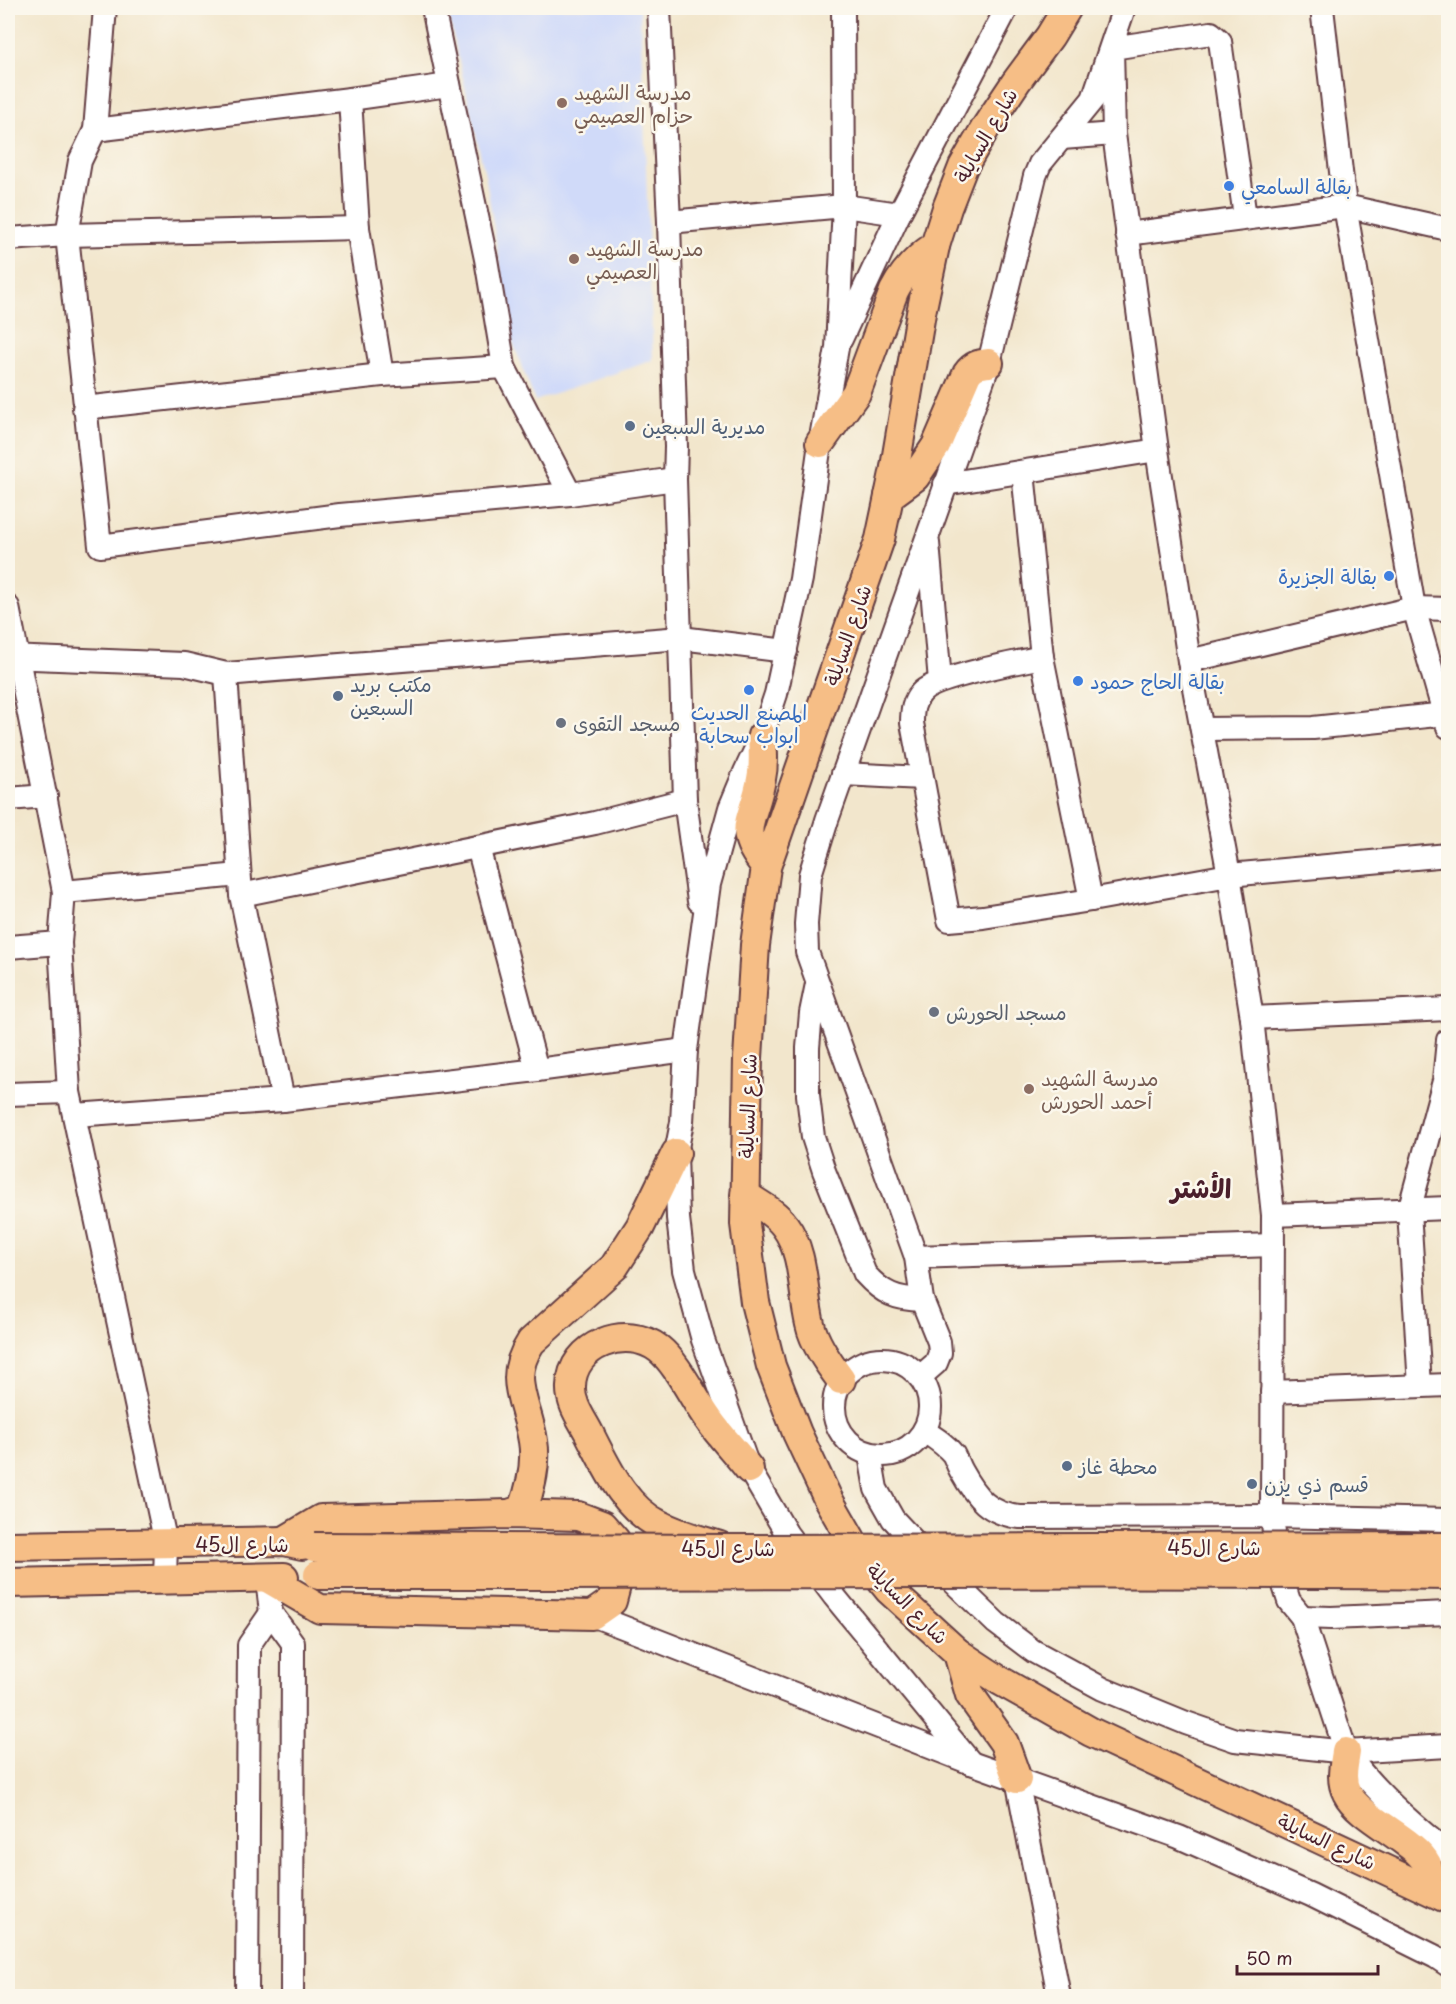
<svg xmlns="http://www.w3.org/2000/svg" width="1456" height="2004" font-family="'Playpen Sans','Playpen Sans Arabic',sans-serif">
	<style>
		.built { fill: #d0daf9 }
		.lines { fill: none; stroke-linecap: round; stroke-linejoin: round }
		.minor-casing { stroke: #633d43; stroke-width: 26 }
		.major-casing { stroke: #633d43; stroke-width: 32 }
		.minor { stroke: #fff; stroke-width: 22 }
		.major { stroke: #f6be86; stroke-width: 28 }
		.major-bridge-casing { stroke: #633d43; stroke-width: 32; stroke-linecap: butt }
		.major-bridge { stroke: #f6be86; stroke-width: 28 }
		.education-dot { fill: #8d6e63; stroke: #fbf7ec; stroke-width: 2 }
		.shop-dot { fill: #3f7fe0; stroke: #fbf7ec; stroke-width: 2 }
		.service-dot { fill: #5c6f8a; stroke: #fbf7ec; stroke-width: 2 }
		.worship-dot { fill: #6b7280; stroke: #fbf7ec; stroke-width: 2 }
		.labels { text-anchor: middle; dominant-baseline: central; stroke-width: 5; stroke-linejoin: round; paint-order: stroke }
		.education-label { font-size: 20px; fill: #785e54; stroke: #fbf7ec; text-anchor: start }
		.street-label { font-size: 20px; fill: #4a1f2b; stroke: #fbf7ec }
		.shop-label { font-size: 20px; fill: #366cbe; stroke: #fbf7ec; text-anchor: start }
		.service-label { font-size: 20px; fill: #4e5e75; stroke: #fbf7ec; text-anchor: start }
		.worship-label { font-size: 20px; fill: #5b616d; stroke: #fbf7ec; text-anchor: start }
		.district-label { font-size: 26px; font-weight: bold; fill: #4a1f2b; stroke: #fbf7ec }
	</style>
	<rect width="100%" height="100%" fill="#fbf7ec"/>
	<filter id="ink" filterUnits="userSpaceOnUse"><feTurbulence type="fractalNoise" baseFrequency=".0167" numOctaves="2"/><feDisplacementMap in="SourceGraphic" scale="12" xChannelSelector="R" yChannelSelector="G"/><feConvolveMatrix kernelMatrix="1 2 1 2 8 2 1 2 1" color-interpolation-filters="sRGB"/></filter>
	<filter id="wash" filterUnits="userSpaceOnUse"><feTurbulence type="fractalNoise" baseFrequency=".008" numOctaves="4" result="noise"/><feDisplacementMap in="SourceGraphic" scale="24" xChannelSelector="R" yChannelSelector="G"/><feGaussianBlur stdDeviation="1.35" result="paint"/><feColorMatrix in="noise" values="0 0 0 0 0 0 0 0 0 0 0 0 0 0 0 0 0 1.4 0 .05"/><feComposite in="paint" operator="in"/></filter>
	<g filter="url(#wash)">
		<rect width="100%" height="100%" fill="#f2e6cc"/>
		<!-- built -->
		<polygon class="built" points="447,8 640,8 653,360 535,401 512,340 486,179"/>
	</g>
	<g filter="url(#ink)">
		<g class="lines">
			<defs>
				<g id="minor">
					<polyline points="105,8 95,130 80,161 67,235 100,546 340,515 570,494 675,479"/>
					<polyline points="433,8 486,259 504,367 570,494"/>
					<polyline points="659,8 669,222 676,447 675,479 685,800 699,901"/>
					<polyline points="843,8 844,206 837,348 820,443 801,579 776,694 762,736 745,772 730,808 709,884 686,1050 682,1122 676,1153 678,1218 684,1270 703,1340 749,1469 787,1534 834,1596 971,1763"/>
					<polyline points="1322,8 1345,206 1414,608 1448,727"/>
					<polyline points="350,99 358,228 382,375"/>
					<polyline points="95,130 350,99 449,85"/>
					<polyline points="1062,138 1114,134"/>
					<path d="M1245 217 1220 41 1211 33 1112 48 1114 134 1157 450 1189 661 1229 875 1252 1018 1273 1215 1272 1516 1278 1567 1289 1601 1302 1617 1346 1752C1371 1788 1414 1826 1448 1853"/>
					<polyline points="669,222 844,206 899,214"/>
					<polyline points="1127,234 1345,206 1448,229"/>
					<polyline points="8,239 67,235 358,228"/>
					<polyline points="841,339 899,214 1007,8"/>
					<polyline points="84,408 382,375 504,367"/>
					<polyline points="1023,472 1042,657 1091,900"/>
					<polyline points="945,484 1157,450"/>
					<polyline points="928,543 940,681"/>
					<polyline points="8,607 64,892 60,943 69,1092 166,1544 165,1579"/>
					<polyline points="8,657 184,664 226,674 681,638 786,651"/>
					<path d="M1042 657C1019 662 934 677 921 693 913 702 912 711 912 723L949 920 983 917 1091 900 1229 875 1448 855"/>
					<polyline points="1189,661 1414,608 1448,609"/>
					<polyline points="226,674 241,895 283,1100"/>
					<polyline points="1202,729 1313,728 1446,714"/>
					<polyline points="843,774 922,778"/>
					<polyline points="8,799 46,796"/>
					<polyline points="478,847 537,1070"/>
					<polyline points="64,892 239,875"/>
					<polyline points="241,895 595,823 685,800"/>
					<polyline points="8,947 60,943"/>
					<path d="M817 984 811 1013 808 1048V1095L813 1137 824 1171 865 1274C883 1294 896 1299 922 1300"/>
					<polyline points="1252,1018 1448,1009"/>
					<polyline points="8,1094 69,1092"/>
					<polyline points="75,1115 283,1100 537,1070 686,1050"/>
					<polyline points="1273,1215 1448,1208"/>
					<polyline points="916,1257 1273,1245"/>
					<circle cx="882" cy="1407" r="48"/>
					<polyline points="920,1377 936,1363 940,1353 939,1342 922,1300 916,1257 807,952 806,924 810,875 827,820 989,363 1035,176 1040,164 1093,99 1124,8"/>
					<polyline points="1420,1386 1409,1211 1444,1081 1448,1040"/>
					<polyline points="1272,1392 1448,1385"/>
					<path d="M924 1431C935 1438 945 1444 953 1454 956 1459 958 1466 961 1471 976 1498 989 1514 1020 1517L1272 1516 1448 1520"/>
					<polyline points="870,1455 876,1489 893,1519 943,1572 996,1623 1033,1651 1103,1689 1186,1723 1235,1740 1346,1752 1448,1746"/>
					<polyline points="267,1578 271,1613 293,1643 292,1996"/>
					<polyline points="592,1615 971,1763 1179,1837 1311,1895 1436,1957 1448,1965"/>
					<polyline points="1302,1617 1331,1618 1448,1613"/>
					<polyline points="1017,1779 1059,1996"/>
					<polyline points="247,1996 249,1645 271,1613"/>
				</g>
				<g id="major">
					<polyline points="1067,8 1050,36 1016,82 986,127 963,167 947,208 935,246 921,313 894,473 880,539 766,867 755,945 748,1058 745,1224 755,1302 771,1366 797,1433 828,1499 859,1553 889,1590 958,1653 999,1680 1091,1732 1448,1899"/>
					<path d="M820 443 856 393 894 291C904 271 917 258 935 246"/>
					<path d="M889 496 915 477 936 446 967 374C973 365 979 364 989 363"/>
					<path d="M762 736C763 751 764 765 761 779 754 821 734 829 766 867"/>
					<path d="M745 1195C758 1204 775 1212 785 1226 805 1253 802 1292 810 1324 814 1343 829 1364 841 1380"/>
					<path d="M509 1514 523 1509C531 1487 537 1464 533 1441 527 1402 506 1380 531 1342L614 1267 640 1227 676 1153"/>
					<polyline points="8,1546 284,1541 302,1545"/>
					<path d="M720 1546C700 1540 679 1535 660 1525 625 1508 608 1470 591 1437 584 1422 570 1405 571 1387 571 1344 627 1324 659 1349 678 1364 694 1400 709 1420 721 1437 736 1452 749 1469"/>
					<polyline points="267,1578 320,1609 592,1615 612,1601 620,1571 616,1541 602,1525 578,1516 509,1514 321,1519 284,1541"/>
					<polyline points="8,1583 284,1577"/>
					<polyline points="958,1653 970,1695 1004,1743 1017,1779"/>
					<path d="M1346 1752C1344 1766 1340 1780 1347 1793 1359 1818 1415 1840 1427 1864 1430 1872 1428 1879 1426 1887"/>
				</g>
			</defs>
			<!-- minor casing -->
			<use href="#minor" class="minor-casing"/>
			<!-- major casing -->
			<use href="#major" class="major-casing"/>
			<!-- minor -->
			<use href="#minor" class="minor"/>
			<!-- major -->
			<use href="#major" class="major"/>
			<defs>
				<g id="major-bridge">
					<polyline points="314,1547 731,1549 1448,1547"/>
					<path d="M318 1575C695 1576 1072 1571 1448 1575"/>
				</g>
			</defs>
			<!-- major-bridge casing -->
			<use href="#major-bridge" class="major-bridge-casing"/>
			<!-- major-bridge -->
			<use href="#major-bridge" class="major-bridge"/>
		</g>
	</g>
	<!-- markers -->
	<g class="education-dot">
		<circle cx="562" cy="103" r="6"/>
		<circle cx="574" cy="259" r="6"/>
		<circle cx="1029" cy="1089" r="6"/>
	</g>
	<g class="shop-dot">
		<circle cx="1229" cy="186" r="6"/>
		<circle cx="1389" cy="576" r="6"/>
		<circle cx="1078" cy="681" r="6"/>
		<circle cx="749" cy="690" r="6"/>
	</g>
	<g class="service-dot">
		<circle cx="630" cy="426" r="6"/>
		<circle cx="338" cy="696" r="6"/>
		<circle cx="1067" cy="1466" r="6"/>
		<circle cx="1252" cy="1484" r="6"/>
	</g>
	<g class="worship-dot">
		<circle cx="561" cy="723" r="6"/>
		<circle cx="934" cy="1012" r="6"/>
	</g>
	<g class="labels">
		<!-- education labels -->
		<g class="education-label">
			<text x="574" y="92">مدرسة الشهيد<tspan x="574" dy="23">حزام العصيمي</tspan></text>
			<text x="586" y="248">مدرسة الشهيد<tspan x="586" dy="23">العصيمي</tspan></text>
			<text x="1041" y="1078">مدرسة الشهيد<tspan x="1041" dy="23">أحمد الحورش</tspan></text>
		</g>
		<!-- street labels -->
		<g class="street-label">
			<text transform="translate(985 135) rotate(-60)">شارع السايلة</text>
			<text transform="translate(847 635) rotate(-71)">شارع السايلة</text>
			<text transform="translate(747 1106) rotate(-88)">شارع السايلة</text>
			<text x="242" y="1544">شارع ال45</text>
			<text x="1214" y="1547">شارع ال45</text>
			<text x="728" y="1548">شارع ال45</text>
			<text transform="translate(908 1603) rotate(45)">شارع السايلة</text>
			<text transform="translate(1327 1841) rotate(25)">شارع السايلة</text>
		</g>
		<!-- shop labels -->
		<g class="shop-label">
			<text x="1241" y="186">بقالة السامعي</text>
			<text x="1377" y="576" text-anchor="end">بقالة الجزيرة</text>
			<text x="1090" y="681">بقالة الحاج حمود</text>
			<text x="749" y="712" text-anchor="middle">المصنع الحديث<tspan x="749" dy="23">ابواب سحابة</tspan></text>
		</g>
		<!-- service labels -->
		<g class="service-label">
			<text x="642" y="426">مديرية السبعين</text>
			<text x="350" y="684">مكتب بريد<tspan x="350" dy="23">السبعين</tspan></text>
			<text x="1079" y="1466">محطة غاز</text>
			<text x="1264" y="1484">قسم ذي يزن</text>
		</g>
		<!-- worship labels -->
		<g class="worship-label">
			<text x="573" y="723">مسجد التقوى</text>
			<text x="946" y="1012">مسجد الحورش</text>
		</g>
		<!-- district labels -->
		<g class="district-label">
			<text x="1201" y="1187">الأشتر</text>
		</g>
	</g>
	<!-- margin -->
	<rect width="1456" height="2004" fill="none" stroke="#fbf7ec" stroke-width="30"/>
	<!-- scale -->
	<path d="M1237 1965v9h141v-9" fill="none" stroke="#4a1f2b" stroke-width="3"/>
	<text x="1246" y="1965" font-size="18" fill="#4a1f2b" stroke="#fbf7ec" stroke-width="4.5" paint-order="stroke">50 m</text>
</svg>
